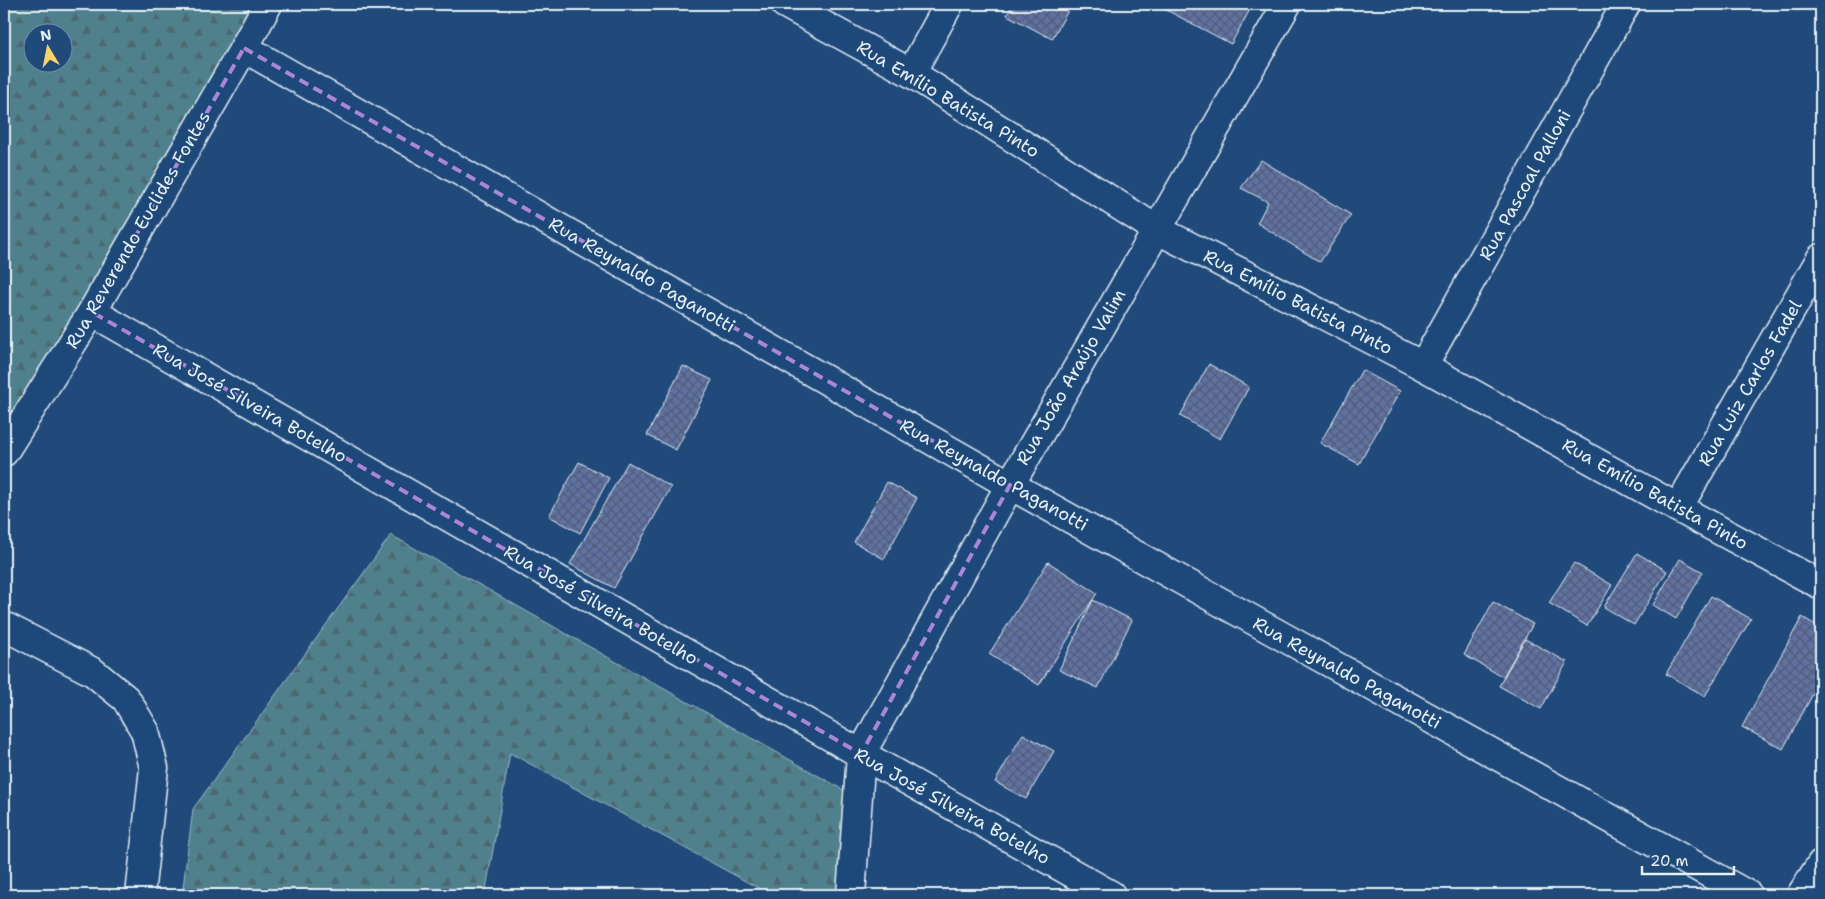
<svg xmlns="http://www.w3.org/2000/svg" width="1825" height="899" font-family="'Shantell Sans',sans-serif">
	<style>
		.forest { fill: url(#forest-firs); stroke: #9cb9c2; fill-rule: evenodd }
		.building { fill: url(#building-cross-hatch); stroke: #e8f1f8 }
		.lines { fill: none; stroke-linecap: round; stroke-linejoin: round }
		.minor-casing { stroke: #e8f1f8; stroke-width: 31 }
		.minor { stroke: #1f4a7a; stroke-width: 28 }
		.marked { fill: none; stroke: #ac85d9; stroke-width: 4; stroke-dasharray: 10 6; stroke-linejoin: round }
		.labels { text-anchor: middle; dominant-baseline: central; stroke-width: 4; stroke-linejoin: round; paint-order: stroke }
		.street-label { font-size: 18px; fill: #e8f1f8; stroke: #1f4a7a }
	</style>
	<defs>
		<pattern id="forest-firs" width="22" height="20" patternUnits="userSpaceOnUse" patternTransform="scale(1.25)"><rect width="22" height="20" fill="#4f818d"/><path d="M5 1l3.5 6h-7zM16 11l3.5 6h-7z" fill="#4b676f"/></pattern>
		<pattern id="building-cross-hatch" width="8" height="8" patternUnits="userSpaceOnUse" patternTransform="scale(1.25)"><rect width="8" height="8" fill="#5e71a0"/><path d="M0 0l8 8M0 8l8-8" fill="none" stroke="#525c75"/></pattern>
	</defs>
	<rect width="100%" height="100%" fill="#1f4a7a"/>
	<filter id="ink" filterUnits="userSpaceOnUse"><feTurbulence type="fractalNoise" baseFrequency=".02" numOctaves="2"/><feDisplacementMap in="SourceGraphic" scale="10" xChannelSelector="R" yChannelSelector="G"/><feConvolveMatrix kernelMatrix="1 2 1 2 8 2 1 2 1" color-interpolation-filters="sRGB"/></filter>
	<g filter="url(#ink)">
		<!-- forest -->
		<g class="forest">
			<path d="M4 4H263L4 435ZM32 32H62V62H32Z"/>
			<polygon points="391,535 849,793 838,895 771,895 510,753 485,895 182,895 193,809"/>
		</g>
		<!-- building -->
		<g class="building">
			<polygon points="1013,4 1063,4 1070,7 1052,39 1007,15"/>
			<polygon points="1155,4 1253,4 1231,44"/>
			<polygon points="1261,160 1351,215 1320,262 1257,223 1268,202 1241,188"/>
			<polygon points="1209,364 1249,387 1220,439 1180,416"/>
			<polygon points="683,366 712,380 676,450 647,435"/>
			<polygon points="1362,370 1400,391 1359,464 1320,443"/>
			<polygon points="579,462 609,478 580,533 549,516"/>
			<polygon points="628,462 671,487 614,588 570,564"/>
			<polygon points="887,482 917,498 884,559 854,542"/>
			<polygon points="1637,553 1667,571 1634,625 1604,607"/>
			<polygon points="1680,559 1703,572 1676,619 1653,605"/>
			<polygon points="1048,562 1097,593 1039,685 989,654"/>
			<polygon points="1574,563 1612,585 1587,626 1549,603"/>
			<polygon points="1711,596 1751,619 1705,696 1666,674"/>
			<polygon points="1093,600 1132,620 1098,688 1059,670"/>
			<polygon points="1493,602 1533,624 1503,677 1464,655"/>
			<polygon points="1802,617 1821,628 1821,679 1783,749 1742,727"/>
			<polygon points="1525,639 1567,662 1541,709 1499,686"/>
			<polygon points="1023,734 1054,751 1026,799 995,782"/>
		</g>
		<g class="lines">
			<defs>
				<g id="minor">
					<polyline points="785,4 911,73 1156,229 1423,366 1678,508 1821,585"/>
					<polyline points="244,48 1010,485 1748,895"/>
					<polyline points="911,73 949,4"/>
					<polyline points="92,312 861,754 1111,895"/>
					<polyline points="1423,366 1626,4"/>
					<polyline points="4,452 92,312 244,48 268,4"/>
					<polyline points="1678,508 1821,258"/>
					<polyline points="4,626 93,672 126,699 145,731 154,768 140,895"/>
					<polyline points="851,895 861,754 1010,485 1287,4"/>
					<polyline points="1801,895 1821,864"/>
				</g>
			</defs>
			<!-- minor casing -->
			<use href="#minor" class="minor-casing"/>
			<!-- minor -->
			<use href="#minor" class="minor"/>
		</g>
	</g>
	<!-- marked area -->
	<path class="marked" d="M244 48 1010 485 861 754 92 312Z"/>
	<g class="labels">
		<!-- street labels -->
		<g class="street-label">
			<text transform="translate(948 99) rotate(31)">Rua Emílio Batista Pinto</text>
			<text transform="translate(1525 185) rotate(-61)">Rua Pascoal Palloni</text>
			<text transform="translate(138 230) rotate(-60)">Rua Reverendo Euclides Fontes</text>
			<text transform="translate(642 275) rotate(30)">Rua Reynaldo Paganotti</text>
			<text transform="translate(1298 302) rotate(27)">Rua Emílio Batista Pinto</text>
			<text transform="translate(1071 377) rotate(-60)">Rua João Araújo Valim</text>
			<text transform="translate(1750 383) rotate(-60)">Rua Luiz Carlos Fadel</text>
			<text transform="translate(250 403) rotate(30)">Rua José Silveira Botelho</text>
			<text transform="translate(994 475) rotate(29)">Rua Reynaldo Paganotti</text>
			<text transform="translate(1655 494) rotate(29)">Rua Emílio Batista Pinto</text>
			<text transform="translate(601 605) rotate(30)">Rua José Silveira Botelho</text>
			<text transform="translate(1347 673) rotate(29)">Rua Reynaldo Paganotti</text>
			<text transform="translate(952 806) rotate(29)">Rua José Silveira Botelho</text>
		</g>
	</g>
	<!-- margin -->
	<rect width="1825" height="899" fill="none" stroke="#1f4a7a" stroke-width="20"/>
	<rect x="10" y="10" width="1805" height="879" fill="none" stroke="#e8f1f8" stroke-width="2" filter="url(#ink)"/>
	<!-- north arrow -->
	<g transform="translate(48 48) rotate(350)"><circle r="24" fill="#1f4a7a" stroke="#6f8dac"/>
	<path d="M0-4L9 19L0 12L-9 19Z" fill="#ffd166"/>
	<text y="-8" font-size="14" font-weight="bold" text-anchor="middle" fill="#e8f1f8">N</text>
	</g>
	<!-- scale -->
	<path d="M1642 866v8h92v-8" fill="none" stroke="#e8f1f8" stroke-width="2.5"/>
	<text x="1650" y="866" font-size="15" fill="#e8f1f8" stroke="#1f4a7a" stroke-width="4" paint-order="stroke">20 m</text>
</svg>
